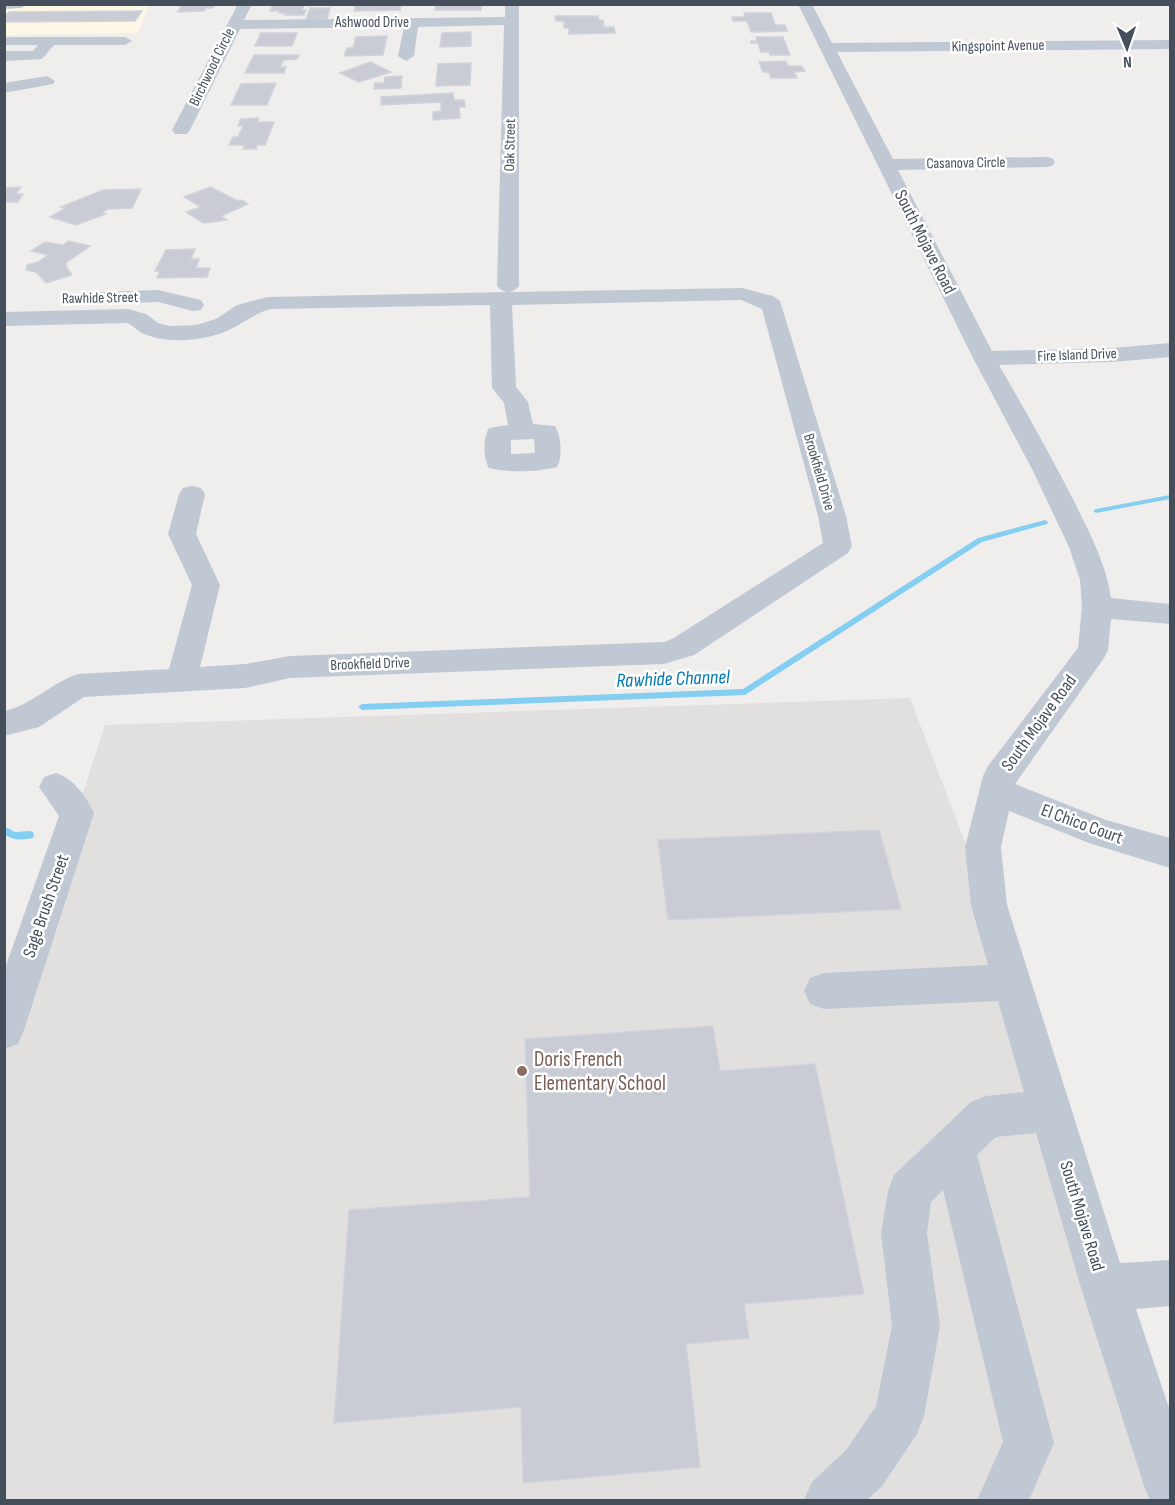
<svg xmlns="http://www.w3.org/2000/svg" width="1175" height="1505" font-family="'Sofia Sans Condensed',sans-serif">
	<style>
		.commercial { fill: #fdf8e5 }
		.education { fill: #e2dfdf }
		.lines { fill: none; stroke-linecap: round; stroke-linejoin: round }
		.stream { fill: #83cef1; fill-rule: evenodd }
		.building { fill: #c9ccd4; stroke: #d1d3da; stroke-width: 1.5 }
		.minor { fill: #c0c8d4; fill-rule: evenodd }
		.education-dot { fill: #8d6e63; stroke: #fff; stroke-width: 2 }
		.labels { text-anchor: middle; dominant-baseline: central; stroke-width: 5; stroke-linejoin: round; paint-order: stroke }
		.far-street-label { font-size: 15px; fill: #454f5c; stroke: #fff }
		.street-label { font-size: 18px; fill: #454f5c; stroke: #fff }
		.water-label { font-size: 20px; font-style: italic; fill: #037ab1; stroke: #fff }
		.near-education-label { font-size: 21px; fill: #785e54; stroke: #fff; text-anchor: start }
	</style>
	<rect width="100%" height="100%" fill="#f0eeed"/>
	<!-- commercial -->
	<polygon class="commercial" points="4,5 149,5 138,33 5,35"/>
	<!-- education -->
	<polygon class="education" points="910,698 989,905 1087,1232 1170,1500 5,1500 5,1032 105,725"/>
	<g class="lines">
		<!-- stream -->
		<g class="stream">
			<polygon points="1170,495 1170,499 1096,513 1093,511 1096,509"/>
			<polygon points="1045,520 1048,522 1047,524 982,542 745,695 362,710 358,707 362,704 743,689 978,538"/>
			<path d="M4 826 15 832 30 831 33 832 34 835 33 838C23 840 13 841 4 834Z"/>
		</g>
	</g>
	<!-- building -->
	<g class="building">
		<polygon points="182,4 218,4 212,8 206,8 204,11 178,12"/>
		<polygon points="356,4 401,4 400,10 354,11"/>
		<polygon points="436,4 481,4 481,10 435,10"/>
		<polygon points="273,5 304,5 302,10 306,10 304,15 284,15 285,13 279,13 280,11 270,11"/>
		<polygon points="310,8 330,8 327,19 306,20"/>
		<polygon points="142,11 135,21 4,22 4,16 9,12"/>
		<polygon points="744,13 771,13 775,25 785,25 787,31 751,32 747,21 733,21 732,17 745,17"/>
		<polygon points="555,16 598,16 599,20 603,20 604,27 614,27 615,33 569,34 569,28 564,28 564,21 556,21"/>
		<polygon points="471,32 471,46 440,47 442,33"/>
		<polygon points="261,33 297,33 292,46 255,46"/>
		<polygon points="387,36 383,55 344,56 347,48 353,48 356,37"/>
		<polygon points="756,37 783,37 790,55 770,55 769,52 761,52 758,43 751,43 751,41 757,41"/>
		<polygon points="254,55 299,55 297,59 284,60 280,67 286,67 284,73 245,73"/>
		<polygon points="786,61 788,66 802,66 805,71 794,72 797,78 771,78 769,72 763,72 759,62"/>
		<polygon points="370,62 391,72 359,82 340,73"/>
		<polygon points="471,63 470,85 436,86 438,64"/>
		<polygon points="402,76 401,88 374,89 375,83 384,83 385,77"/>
		<polygon points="276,83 267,105 231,105 241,84"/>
		<polygon points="453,93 454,100 464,100 465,107 459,107 460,118 433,120 433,112 441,111 441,102 381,105 381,97"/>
		<polygon points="259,118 257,122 274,122 265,145 257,145 256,149 243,149 245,145 229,145 233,137 238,137 243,126 238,126 241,119"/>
		<polygon points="21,187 16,194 23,194 18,202 4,202 4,188"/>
		<polygon points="210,187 238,201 242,200 248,204 221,216 227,220 203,223 186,212 201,207 184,197"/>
		<polygon points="141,189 132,208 108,209 102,213 106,214 76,225 50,217 66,208 61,207 103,190"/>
		<polygon points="68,241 90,246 67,262 66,266 72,275 46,283 36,272 26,270 27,265 38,262 48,255 31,251 45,242 63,245"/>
		<polygon points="195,249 191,259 199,259 196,268 210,268 207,277 157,278 160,271 155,271 166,250"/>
		<polygon points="879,830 901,909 668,920 658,840"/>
		<polygon points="713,1026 720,1071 815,1064 864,1294 744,1304 749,1338 686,1344 700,1467 523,1483 521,1407 334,1423 349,1210 530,1197 525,1039"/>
	</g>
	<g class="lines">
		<!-- minor -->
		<g class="minor">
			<polygon points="4,4 28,4 21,8 4,9"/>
			<path d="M238 4 251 6 244 20 505 17V4H519V286L515 290 510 292 742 288 773 296 780 301 846 516 852 546 848 553 694 655 664 664 290 678 245 688 84 697 39 727 4 736V711C32 705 51 683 78 674L169 669 192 585 168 534 179 494 183 488 192 486 201 488 205 494 196 534 220 585 200 667 245 664 290 656 664 642 672 639 823 543 818 516 762 309 741 300 512 305 516 387 528 402 533 424 555 426C561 435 563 457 557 467 537 472 509 473 489 468 483 458 483 437 489 428L508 425 504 403 492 388 490 305 270 309C254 314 246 321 233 328 208 341 168 345 142 333 136 330 133 325 127 323L4 326V312L128 309 146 314 158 323 170 326 196 325 216 319 237 305 268 297 507 292 501 290 497 286 504 25 418 27 414 56 406 61 398 56 404 27 240 29 190 130 187 134H175L172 130ZM534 439 535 453 511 454V440Z"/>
			<path d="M798 4H812L832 43 1170 40V49L837 52 893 159 1046 157 1052 158 1055 162 1052 166 1046 167 898 170 992 351 1112 348 1170 343V357L1112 362 999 365C1025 410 1051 456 1075 503 1090 534 1106 563 1111 598L1170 604V624L1111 619 1108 650 1104 658 1015 784 1106 820 1170 838V868L1089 843 1009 811 1001 847 1007 905 1120 1263 1170 1260V1306L1136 1309 1170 1411V1500H1150L1144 1486 1081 1288 1036 1133 996 1137 977 1155 1054 1443 1029 1500H977L1003 1442 943 1190 931 1202 927 1233 940 1326 924 1416 917 1434 882 1486 867 1500H804L812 1482 846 1450 876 1406 892 1326 881 1233 888 1191 894 1175 971 1102 986 1096 1024 1092 998 1001 824 1009 810 1004 804 991 810 978 824 973 988 965 971 905 965 847 983 776 988 766 1078 648 1082 607 1080 580 1069 547 1033 471 973 358Z"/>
			<polygon points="4,37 125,37 132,41 125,45 54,45 42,59 4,61 4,51 33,51 38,45 4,45"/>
			<polygon points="47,76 55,81 53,84 4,93 4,83"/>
			<polygon points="158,290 201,300 204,305 201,310 193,311 158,302 100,304 92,303 89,298 92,293 100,292"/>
			<path d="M56 773C74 779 86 796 94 813L24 1030 18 1044 4 1049V971L59 816 39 787 44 777Z"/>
		</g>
	</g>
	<!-- markers -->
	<circle class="education-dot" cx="522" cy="1071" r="6"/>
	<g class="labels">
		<!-- far-street labels -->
		<g class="far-street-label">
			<text x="372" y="22">Ashwood Drive</text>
			<text transform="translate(998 46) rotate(-1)">Kingspoint Avenue</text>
			<text transform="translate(212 67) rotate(-64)">Birchwood Circle</text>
			<text transform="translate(510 145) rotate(-89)">Oak Street</text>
			<text transform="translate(966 163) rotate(-1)">Casanova Circle</text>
			<text transform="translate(100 298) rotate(-1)">Rawhide Street</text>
			<text transform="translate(1077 355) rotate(-2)">Fire Island Drive</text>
			<text transform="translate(819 472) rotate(74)">Brookfield Drive</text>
			<text transform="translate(370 664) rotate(-2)">Brookfield Drive</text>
		</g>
		<!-- street labels -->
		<g class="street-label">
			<text transform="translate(925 242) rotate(63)">South Mojave Road</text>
			<text transform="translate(1039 723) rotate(-54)">South Mojave Road</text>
			<text transform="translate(1082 824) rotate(20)">El Chico Court</text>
			<text transform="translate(46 906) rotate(-71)">Sage Brush Street</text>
			<text transform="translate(1082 1216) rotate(73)">South Mojave Road</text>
		</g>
		<!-- water labels -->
		<g class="water-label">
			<text transform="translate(673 679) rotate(-2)">Rawhide Channel</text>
		</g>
		<!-- near-education labels -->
		<g class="near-education-label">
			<text x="534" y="1059">Doris French<tspan x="534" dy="24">Elementary School</tspan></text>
		</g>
	</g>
	<!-- border -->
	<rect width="1175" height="1505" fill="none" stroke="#454f5c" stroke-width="12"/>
	<!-- north arrow -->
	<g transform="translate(1127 48) rotate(178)" stroke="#ffffff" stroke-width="4.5" paint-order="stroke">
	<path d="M0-4.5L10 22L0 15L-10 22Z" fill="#454f5c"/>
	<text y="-9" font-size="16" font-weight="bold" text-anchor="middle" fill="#454f5c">N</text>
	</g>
</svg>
